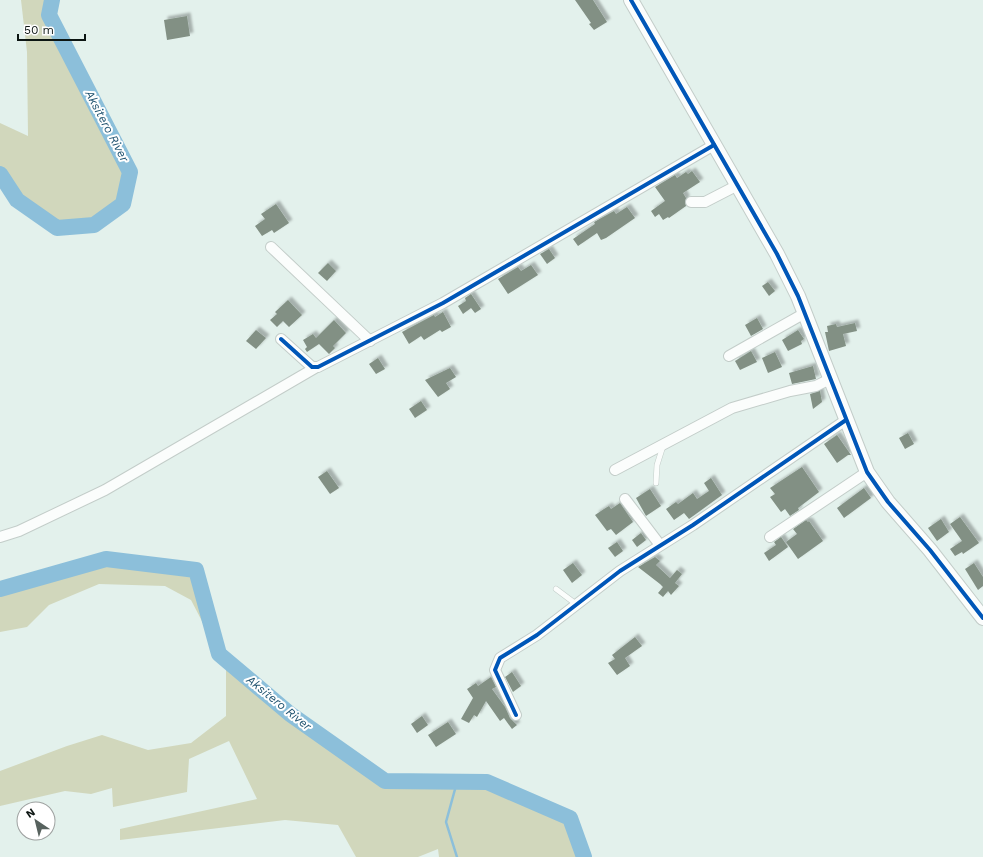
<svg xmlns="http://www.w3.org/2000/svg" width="983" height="857" font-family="'Work Sans',sans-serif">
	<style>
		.green { fill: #d1d7bc }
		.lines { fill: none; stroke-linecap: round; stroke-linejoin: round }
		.stream { stroke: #8cbfda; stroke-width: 2.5 }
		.river { stroke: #8cbfda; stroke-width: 16 }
		.building { fill: #829084; filter: url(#shadow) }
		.lane-casing { stroke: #c3cdc9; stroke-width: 6 }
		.street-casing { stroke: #c3cdc9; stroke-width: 12 }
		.secondary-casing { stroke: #c3cdc9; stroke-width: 16 }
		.lane { stroke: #fbfdfc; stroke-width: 5 }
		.street { stroke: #fbfdfc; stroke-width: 10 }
		.secondary { stroke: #fbfdfc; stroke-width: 14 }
		.cycleway-casing { stroke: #fff; stroke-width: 6 }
		.cycleway { stroke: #0057b8; stroke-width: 4 }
		.labels { text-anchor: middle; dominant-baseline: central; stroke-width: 4; stroke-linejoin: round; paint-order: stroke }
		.water-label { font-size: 12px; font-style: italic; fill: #205370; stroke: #fff }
	</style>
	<defs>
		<filter id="shadow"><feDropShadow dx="3.5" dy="-3.5" stdDeviation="1" flood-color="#0004"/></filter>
	</defs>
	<rect width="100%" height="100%" fill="#e3f1ec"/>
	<!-- green -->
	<g class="green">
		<polygon points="21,0 52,0 49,15 130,172 123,204 94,225 57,228 17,200 0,174 0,123 28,136 27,52"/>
		<polygon points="106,559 196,570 219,654 191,600 165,586 99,584 49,605 27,627 0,632 0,589"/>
		<polygon points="226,660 385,781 487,782 570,818 584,857 439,857 438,849 418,857 356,857 338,825 285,820 120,840 120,829 257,799 229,741 189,759 187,792 113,807 112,788 91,794 65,791 0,806 0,771 67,746 102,735 148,750 191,743 226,716"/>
	</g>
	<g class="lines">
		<!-- stream -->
		<polyline class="stream" points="457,782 446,822 457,857"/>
		<!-- river -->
		<g class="river">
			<polyline points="0,174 17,200 57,228 94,225 123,204 130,172 49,15 52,0"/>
			<polyline points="0,589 106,559 196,570 219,654 290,714 385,781 487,782 570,818 584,857"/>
		</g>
	</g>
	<!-- building -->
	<g class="building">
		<polygon points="575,0 593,0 607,22 594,30 589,24 591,23"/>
		<polygon points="187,16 190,36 167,40 164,20"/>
		<polygon points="692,171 700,182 683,193 686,198 685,202 686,206 669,218 668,217 663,220 659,214 655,217 651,211 665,201 655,187 675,175 677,178 686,172 688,174"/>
		<polygon points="276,204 289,223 274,233 272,230 262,236 255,226 265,219 261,214"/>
		<polygon points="627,207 635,218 606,238 601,240 597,233 578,246 573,239 595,224 594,222 614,211 616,214"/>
		<polygon points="549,249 555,258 547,264 540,254"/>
		<polygon points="328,263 336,271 327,281 318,273"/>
		<polygon points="531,265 538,275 508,294 498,279 518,267 521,271"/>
		<polygon points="768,282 775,291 769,296 762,286"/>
		<polygon points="471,294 481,309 475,313 471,308 463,314 458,306 466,301 465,298"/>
		<polygon points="288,300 302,315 289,327 283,321 277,327 270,320 277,314 275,312"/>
		<polygon points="443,312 451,327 442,332 440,330 424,340 421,336 409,344 402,332 434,315 435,317"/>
		<polygon points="757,318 763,329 751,336 745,325"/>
		<polygon points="334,320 346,333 333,346 335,348 329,354 319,344 307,352 305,349 307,347 303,340 313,334 316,338"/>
		<polygon points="855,323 857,331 843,334 846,346 829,351 825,332 828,332 827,326 836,324 837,327"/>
		<polygon points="256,330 266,338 256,349 246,341"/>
		<polygon points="798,330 804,339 801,341 802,344 788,351 782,340"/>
		<polygon points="751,351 757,362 740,370 735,361"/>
		<polygon points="775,352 782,367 768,373 762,358"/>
		<polygon points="378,358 385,369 376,374 369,364"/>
		<polygon points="813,366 816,379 792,384 789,373"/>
		<polygon points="450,368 456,377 446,383 450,389 438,397 425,380"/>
		<polygon points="820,391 822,402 813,409 810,394"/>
		<polygon points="421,401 427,410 415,418 409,409"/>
		<polygon points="908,433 914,444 905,449 899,438"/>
		<polygon points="837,435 851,455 848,455 837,463 824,444"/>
		<polygon points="802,467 819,492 798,508 799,510 790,516 785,509 781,512 770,497 775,494 770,488"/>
		<polygon points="327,471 339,488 330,494 318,477"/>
		<polygon points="711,478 722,495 689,519 684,513 674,520 666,509 676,502 678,504 693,493 697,499 709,491 704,483"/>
		<polygon points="864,488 871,498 844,518 837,508"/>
		<polygon points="650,489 661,506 646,516 636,498"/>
		<polygon points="620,503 633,522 616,535 611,529 607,531 595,515 604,509 609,506 611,509"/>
		<polygon points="960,517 979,543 963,554 962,552 955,556 950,549 962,541 950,524"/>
		<polygon points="941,519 949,532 937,541 928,528"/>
		<polygon points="806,520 808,522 809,521 823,541 798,559 786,542 797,534 793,529"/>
		<polygon points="641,533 646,540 637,547 632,540"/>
		<polygon points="781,537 788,547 769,561 764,553 776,545 774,542"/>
		<polygon points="617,542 623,551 615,557 608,548"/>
		<polygon points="655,557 660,561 656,565 670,578 677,570 682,574 675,583 679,586 671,595 668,591 663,597 658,593 663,587 660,584 638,567"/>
		<polygon points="573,563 582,575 572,583 563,570"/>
		<polygon points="974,563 983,577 983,586 978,590 965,569"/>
		<polygon points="635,637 642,646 625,658 630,666 617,675 608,663 615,659 612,655"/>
		<polygon points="512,672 521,686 513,692 505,677"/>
		<polygon points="491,677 496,687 492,689 505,707 510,718 517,725 512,729 504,718 500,721 486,701 477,717 474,715 469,723 461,719 473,698 467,689 476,683 478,686"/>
		<polygon points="422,716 428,725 417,733 411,724"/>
		<polygon points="448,722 456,734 436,747 428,735"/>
	</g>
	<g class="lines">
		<defs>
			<g id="lane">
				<polyline points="656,483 657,465 663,446"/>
				<polyline points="556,589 576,604"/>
			</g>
			<g id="street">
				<polyline points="691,202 705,202 738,185"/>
				<polyline points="271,247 370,341"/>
				<polyline points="281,339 312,367 318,367 443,303 714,145"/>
				<polyline points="729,356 805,313"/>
				<polyline points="615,470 732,408 790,391 816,386 830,379"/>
				<polyline points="625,499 660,545"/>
				<polyline points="0,537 19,531 105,490 315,368"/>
				<polyline points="770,537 867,472"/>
				<polyline points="516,715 495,670 500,658 537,635 620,571 693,525 846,420"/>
			</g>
			<polyline id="secondary" points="631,0 777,254 798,296 867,472 888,502 930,550 983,618"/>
		</defs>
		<!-- lane casing -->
		<use href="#lane" class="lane-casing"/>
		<!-- street casing -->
		<use href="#street" class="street-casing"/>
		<!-- secondary casing -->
		<use href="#secondary" class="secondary-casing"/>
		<!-- lane -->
		<use href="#lane" class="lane"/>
		<!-- street -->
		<use href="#street" class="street"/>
		<!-- secondary -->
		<use href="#secondary" class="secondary"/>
		<defs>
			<g id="cycleway">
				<polyline points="631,0 777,254 798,296 867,472 888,502 930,550 983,618"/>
				<polyline points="281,339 312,367 318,367 443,303 714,145"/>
				<polyline points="516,715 495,670 500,658 537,635 620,571 693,525 846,420"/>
			</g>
		</defs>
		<!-- cycleway casing -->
		<use href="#cycleway" class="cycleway-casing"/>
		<!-- cycleway -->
		<use href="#cycleway" class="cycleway"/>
	</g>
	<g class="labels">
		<!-- water labels -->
		<g class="water-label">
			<text transform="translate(107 126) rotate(62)">Aksitero River</text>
			<text transform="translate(279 703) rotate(39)">Aksitero River</text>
		</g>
	</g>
	<!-- north arrow -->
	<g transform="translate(36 821) rotate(325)"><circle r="19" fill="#ffffff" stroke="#9ea1a0"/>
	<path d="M0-3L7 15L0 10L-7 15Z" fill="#57625e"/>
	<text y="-6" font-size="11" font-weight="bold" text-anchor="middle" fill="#0c1512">N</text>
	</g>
	<!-- scale -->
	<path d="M18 34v6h67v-6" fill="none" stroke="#0c1512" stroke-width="2"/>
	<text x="24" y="34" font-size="12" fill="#0c1512" stroke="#ffffff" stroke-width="3" paint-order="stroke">50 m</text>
</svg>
